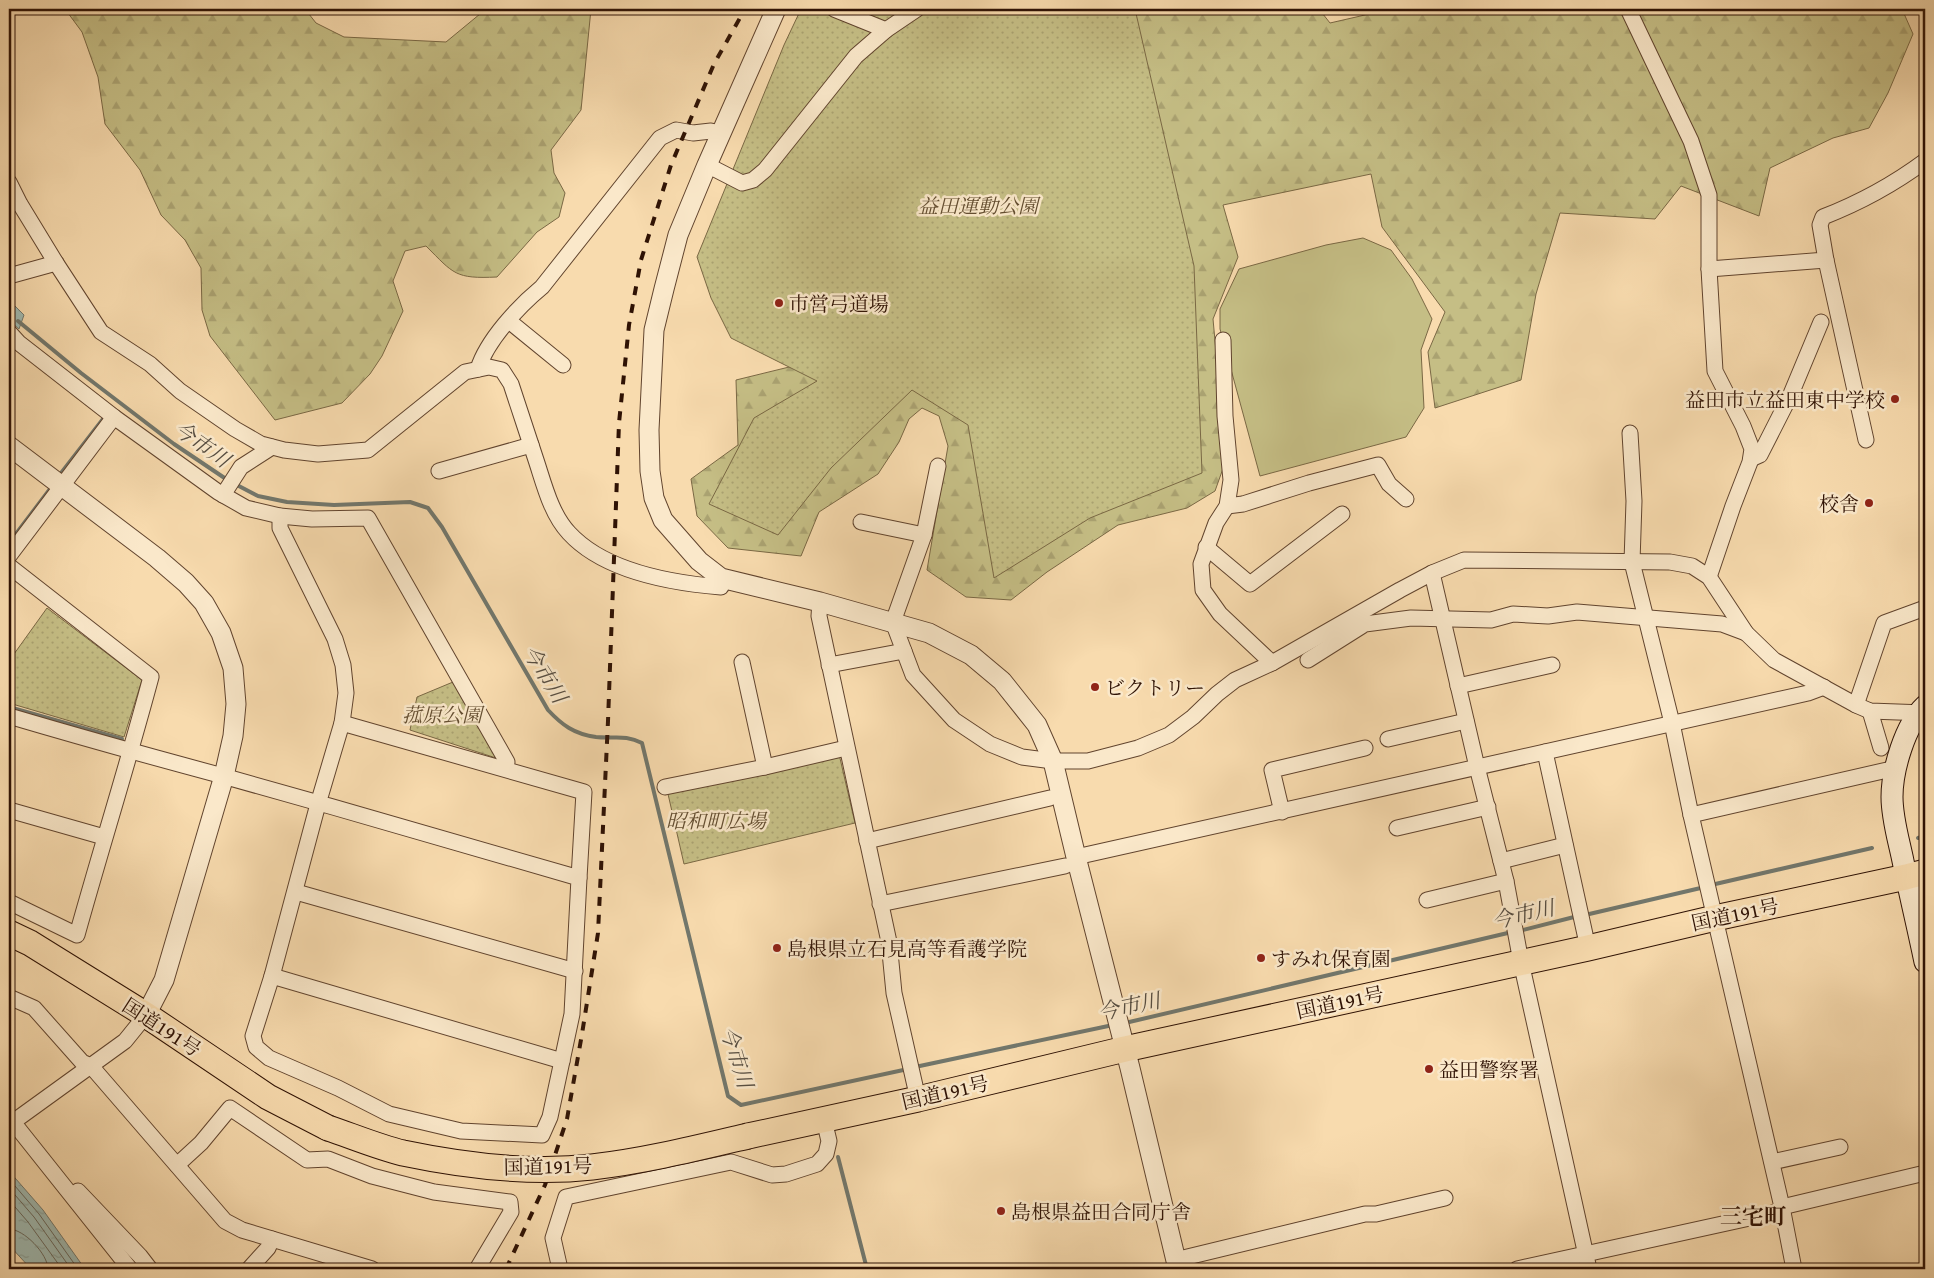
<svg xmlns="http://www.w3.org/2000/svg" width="1934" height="1278" font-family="'Gentium Book Plus','Noto Serif JP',serif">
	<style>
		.grass { fill: #c5be85; stroke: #7a6844 }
		.forest { fill: url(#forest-firs); stroke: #7a6844 }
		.park { fill: url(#park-dots); stroke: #7a6844 }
		.water { fill: url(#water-ripples); stroke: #72776c }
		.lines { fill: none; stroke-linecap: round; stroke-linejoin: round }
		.shore { stroke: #67665b; stroke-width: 1 }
		.stream { stroke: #72776c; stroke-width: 4 }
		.minor-casing { stroke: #61442e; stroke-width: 17 }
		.tertiary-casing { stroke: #61442e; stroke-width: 21 }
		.secondary-casing { stroke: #2f1204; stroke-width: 23 }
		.trunk-casing { stroke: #2f1204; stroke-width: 27 }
		.minor { stroke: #fae8ca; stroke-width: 15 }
		.tertiary { stroke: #fae8ca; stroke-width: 19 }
		.secondary { stroke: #fae8ca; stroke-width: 21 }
		.trunk { stroke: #f8dbae; stroke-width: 25 }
		.rail { stroke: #2f1204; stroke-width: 4; stroke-dasharray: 9 9; stroke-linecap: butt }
		.trunk-bridge-casing { stroke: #2f1204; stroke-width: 27; stroke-linecap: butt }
		.trunk-bridge { stroke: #f8dbae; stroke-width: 25 }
		.poi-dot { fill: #8f2418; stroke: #fae8ca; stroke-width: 2 }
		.labels { text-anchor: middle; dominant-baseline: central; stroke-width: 5; stroke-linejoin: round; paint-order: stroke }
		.park-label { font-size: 20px; font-style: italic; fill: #644e31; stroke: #fae8ca }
		.poi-label { font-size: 20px; fill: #2f1204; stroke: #fae8ca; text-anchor: start }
		.street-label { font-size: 20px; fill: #2f1204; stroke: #fae8ca }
		.water-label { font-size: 21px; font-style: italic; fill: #564d41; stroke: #fae8ca }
		.quarter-label { font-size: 22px; font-weight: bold; fill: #2f1204; stroke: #fae8ca }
	</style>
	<defs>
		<pattern id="forest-firs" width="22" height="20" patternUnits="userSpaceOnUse" patternTransform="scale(1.25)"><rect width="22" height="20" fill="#c5be85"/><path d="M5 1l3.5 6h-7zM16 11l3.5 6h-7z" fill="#aaa271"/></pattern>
		<pattern id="park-dots" width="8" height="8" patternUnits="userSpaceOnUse" patternTransform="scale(1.25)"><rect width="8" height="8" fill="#c5be85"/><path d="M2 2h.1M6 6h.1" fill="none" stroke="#aaa271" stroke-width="1.8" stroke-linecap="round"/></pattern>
		<pattern id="water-ripples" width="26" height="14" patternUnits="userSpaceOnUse" patternTransform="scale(1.25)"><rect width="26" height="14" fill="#9fbab2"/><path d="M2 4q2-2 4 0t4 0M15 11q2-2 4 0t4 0" fill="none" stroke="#899f97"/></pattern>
	</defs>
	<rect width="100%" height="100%" fill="#f8dbae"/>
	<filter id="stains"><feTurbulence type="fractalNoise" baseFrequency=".004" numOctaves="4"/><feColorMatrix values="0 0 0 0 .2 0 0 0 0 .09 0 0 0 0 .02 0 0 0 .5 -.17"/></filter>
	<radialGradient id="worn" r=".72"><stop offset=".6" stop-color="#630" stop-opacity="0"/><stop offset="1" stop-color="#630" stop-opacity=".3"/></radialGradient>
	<!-- grass -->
	<polygon class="grass" points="1363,238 1391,250 1412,279 1432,319 1421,350 1424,408 1406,437 1260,476 1220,329 1220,309 1239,269 1326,245"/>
	<!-- forest -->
	<g class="forest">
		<path d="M65 9H305L316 23 344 37 446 42 486 9H591L581 110 551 150 554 173 565 193 559 217 537 232 497 277C455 279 454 274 426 246L405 251 393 281 403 311 382 356 370 374 342 403 275 420 210 336 202 310 201 268 185 240 161 215 140 170 105 124 98 77 82 32Z"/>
		<polygon points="963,9 1319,9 1330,23 1391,9 1902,9 1913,34 1888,93 1869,128 1833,138 1770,168 1759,216 1681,186 1655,219 1560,213 1536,294 1521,380 1435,408 1428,352 1445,312 1382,227 1371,174 1223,205 1238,257 1213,319 1226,460 1215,491 1187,508 1118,525 1047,572 1011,600 966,597 927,570 948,446 939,416 922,408 909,419 899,442 878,474 819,512 801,556 728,548 697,516 691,479 738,445 736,380 826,358"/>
	</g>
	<!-- park -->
	<g class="park">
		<polygon points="801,9 1135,9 1194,266 1202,473 1090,518 994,578 968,425 912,390 831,468 778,535 709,504 754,418 817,381 731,338 711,298 697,257 784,45"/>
		<polygon points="47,608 142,680 124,737 9,703 9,661"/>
		<polygon points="453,682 496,758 410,730 417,697"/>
		<polygon points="839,754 855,823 684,864 668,794"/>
	</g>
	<!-- water -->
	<g class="water">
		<polygon points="9,300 24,315 19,329 9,320"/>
		<polygon points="9,1171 43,1210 85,1269 31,1269 9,1245"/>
	</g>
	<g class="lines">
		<!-- shore -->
		<g class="shore">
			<polyline points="9,1179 39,1214 78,1269"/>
			<polyline points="9,1188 34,1217 71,1269"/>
			<polyline points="9,1200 28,1222 62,1269"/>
			<path d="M9 1229C24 1229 48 1254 48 1269"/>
		</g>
		<!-- stream -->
		<g class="stream">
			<polyline points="18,321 81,373 174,444 229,481"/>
			<polyline points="58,477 103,419"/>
			<path d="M235 484 258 496 287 502 334 505 410 502 428 508 442 527 548 710C562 725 574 734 596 737 614 739 625 734 642 743L728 1096 741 1105 908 1069"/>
			<polyline points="9,543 53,485"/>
			<polyline points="9,707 122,739"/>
			<polyline points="1918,838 1925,836"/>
			<polyline points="1711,885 1872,848"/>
			<polyline points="1585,915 1705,887"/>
			<polyline points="1519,931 1578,916"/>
			<polyline points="1125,1023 1512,932"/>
			<polyline points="915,1067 1113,1025"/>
			<polyline points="838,1157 867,1269"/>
		</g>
		<defs>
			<g id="minor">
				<polyline points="834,9 886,30 917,9"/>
				<polyline points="1628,9 1691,141 1709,195 1709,269 1715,371 1743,426 1752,449 1750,462 1733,506 1709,577"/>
				<polyline points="707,165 742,183 753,180 765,170 856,56 886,30"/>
				<path d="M9 182 20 204 56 263 101 332 150 364 180 391 235 429 261 444 284 450 318 454 368 450 465 372 489 367 502 370 511 384C519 409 528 435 536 460 544 484 551 514 569 533 604 571 671 583 721 587V578"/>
				<polyline points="1826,260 1866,440"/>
				<path d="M1709 269 1826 260 1820 225 1823 217C1859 203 1894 184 1925 161"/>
				<polyline points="9,276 56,263"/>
				<polyline points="509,321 563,365"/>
				<polyline points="9,332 19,343 114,417"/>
				<polyline points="1223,340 1225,416 1231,480 1227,506 1216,523 1201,564 1203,590 1220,614 1272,663"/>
				<path d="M478 369C487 340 519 306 542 287L660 138 676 130 693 133 711 131 721 133"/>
				<polyline points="1630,433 1634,501 1632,562 1672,723 1691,815 1782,1207 1794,1269"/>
				<polyline points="1751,459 1760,455 1791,394 1821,322"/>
				<polyline points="938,466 924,535 893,622 913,675 954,720 990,744 1022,757 1053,761 1088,761 1138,748 1169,735 1193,717 1217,694 1235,680 1272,663 1400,590 1432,573 1464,560 1670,562 1692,566 1709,577 1746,633 1774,660 1856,705 1870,711 1925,713"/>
				<polyline points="439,471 531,445"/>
				<polyline points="223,495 241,467 272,447"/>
				<polyline points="1227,506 1243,504 1309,483 1378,465 1389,484 1406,499"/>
				<polyline points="861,522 924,535"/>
				<polyline points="1206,547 1250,584 1342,514"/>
				<polyline points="9,556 114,417 218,492 246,508 280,516 312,519 368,518 507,762 506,769"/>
				<path d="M9 566 151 677C128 763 101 849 77 935L9 902"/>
				<polyline points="1432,573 1477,767 1506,881 1521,962 1589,1269"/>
				<polyline points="820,602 819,616 889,942 894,993 918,1099"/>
				<polyline points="1308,660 1365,624 1411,618 1491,620 1513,614 1548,616 1577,612 1722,624 1746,633"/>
				<polyline points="742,662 765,767"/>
				<polyline points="829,665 904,651"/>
				<polyline points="1458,686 1552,665"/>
				<polyline points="1856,705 1884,623 1925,608"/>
				<polyline points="1870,711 1881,748"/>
				<path d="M9 716C80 737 152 757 223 776 342 809 461 844 579 878L572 1014 550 1117 542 1135 461 1131 389 1114 338 1088 269 1058 256 1047 253 1036 272 976 318 804 342 723 346 693 343 665 335 639 280 528V516"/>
				<polyline points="342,723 584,792 579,878"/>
				<polyline points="1388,739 1466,721"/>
				<polyline points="1545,752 1588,948"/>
				<polyline points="665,787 765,767 846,748"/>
				<polyline points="9,810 104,837"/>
				<polyline points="1282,812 1272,770 1365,748"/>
				<polyline points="1691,815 1896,768"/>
				<polyline points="1397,828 1488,807"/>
				<polyline points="867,841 1050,798"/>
				<polyline points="1076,857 1808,693 1824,687"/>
				<polyline points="1501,861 1565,845"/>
				<polyline points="296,892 575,971"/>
				<polyline points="1427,900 1506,881"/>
				<polyline points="880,904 1065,866"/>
				<polyline points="272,976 562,1061"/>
				<polyline points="9,997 34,1008 82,1062 91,1066 225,1221 242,1230 372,1269"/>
				<polyline points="9,1117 130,1269"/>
				<polyline points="13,1122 125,1041 146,1015"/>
				<polyline points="1772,1162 1840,1147"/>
				<polyline points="177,1165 201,1143 230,1108 307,1160 328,1159 372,1176 434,1192 510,1202 511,1212 477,1269"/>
				<polyline points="78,1191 140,1256 150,1269"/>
				<polyline points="1175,1260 1365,1214 1376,1214 1445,1198"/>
				<polyline points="249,1269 268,1248 272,1239"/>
				<polyline points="560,1269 553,1238 566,1197 731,1162 772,1175 786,1174 817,1164 826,1154 829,1141 824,1120"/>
				<polyline points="1517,1269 1777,1212 1782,1207 1925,1173"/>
			</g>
			<g id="tertiary">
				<polyline points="776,9 707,165 678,235 664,289 654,330 649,430 650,471 654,498 663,520 699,561 721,578 820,602 929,633 971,655 1002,681 1037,725 1053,761 1076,857 1130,1068 1178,1269"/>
				<polyline points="9,446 157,558 186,583 204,603 221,633 233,668 236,704 233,736 224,776 164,980 146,1015"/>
			</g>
			<path id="secondary" d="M1925 706C1905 725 1892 770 1892 797 1892 819 1899 841 1903 861 1910 895 1918 928 1925 962"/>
			<g id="trunk">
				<polyline points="9,933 30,943 146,1015 268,1097 328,1128"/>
				<polyline points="748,1136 918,1099 1125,1049 1588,948 1715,918 1906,877 1925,872"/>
			</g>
		</defs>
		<!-- minor casing -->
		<use href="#minor" class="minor-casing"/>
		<!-- tertiary casing -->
		<use href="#tertiary" class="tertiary-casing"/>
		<!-- secondary casing -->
		<use href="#secondary" class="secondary-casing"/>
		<!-- trunk casing -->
		<use href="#trunk" class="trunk-casing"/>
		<!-- minor -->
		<use href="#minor" class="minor"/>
		<!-- tertiary -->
		<use href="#tertiary" class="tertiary"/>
		<!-- secondary -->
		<use href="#secondary" class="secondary"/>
		<!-- trunk -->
		<use href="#trunk" class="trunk"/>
		<!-- rail -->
		<polyline class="rail" points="506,1269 545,1185 567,1119 582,1034 598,933 608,721 619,423 629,325 641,260 671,165 714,64 745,9"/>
		<defs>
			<path id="trunk-bridge" d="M328 1128C352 1136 378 1147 403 1153 465 1166 529 1174 592 1167 645 1161 697 1148 748 1136"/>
		</defs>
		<!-- trunk-bridge casing -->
		<use href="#trunk-bridge" class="trunk-bridge-casing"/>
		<!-- trunk-bridge -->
		<use href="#trunk-bridge" class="trunk-bridge"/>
	</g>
	<!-- markers -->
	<g class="poi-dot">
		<circle cx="779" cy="303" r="5"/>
		<circle cx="1895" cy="399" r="5"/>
		<circle cx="1869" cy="503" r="5"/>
		<circle cx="1095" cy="687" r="5"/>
		<circle cx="777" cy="948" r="5"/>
		<circle cx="1261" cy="958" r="5"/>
		<circle cx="1429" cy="1069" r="5"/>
		<circle cx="1001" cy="1211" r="5"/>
	</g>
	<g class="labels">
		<!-- park labels -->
		<g class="park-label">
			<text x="978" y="205">益田運動公園</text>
			<text x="442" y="714">菰原公園</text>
			<text x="716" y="820">昭和町広場</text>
		</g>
		<!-- poi labels -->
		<g class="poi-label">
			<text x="789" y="303">市営弓道場</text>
			<text x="1885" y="399" text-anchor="end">益田市立益田東中学校</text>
			<text x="1859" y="503" text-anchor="end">校舎</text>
			<text x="1105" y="687">ビクトリー</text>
			<text x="787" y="948">島根県立石見高等看護学院</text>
			<text x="1271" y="958">すみれ保育園</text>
			<text x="1439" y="1069">益田警察署</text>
			<text x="1011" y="1211">島根県益田合同庁舎</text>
		</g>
		<!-- street labels -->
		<g class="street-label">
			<text transform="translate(1735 914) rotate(-12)">国道191号</text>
			<text transform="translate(1340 1002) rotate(-12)">国道191号</text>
			<text transform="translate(162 1027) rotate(33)">国道191号</text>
			<text transform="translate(945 1092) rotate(-13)">国道191号</text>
			<text transform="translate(548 1166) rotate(-1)">国道191号</text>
		</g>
		<!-- water labels -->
		<g class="water-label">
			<text transform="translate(202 444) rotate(35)">今市川</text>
			<text transform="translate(545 674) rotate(58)">今市川</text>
			<text transform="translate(1523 914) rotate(-13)">今市川</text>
			<text transform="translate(1129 1006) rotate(-12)">今市川</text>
			<text transform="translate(737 1057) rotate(73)">今市川</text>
		</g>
		<!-- quarter labels -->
		<g class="quarter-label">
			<text x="1753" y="1216">三宅町</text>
		</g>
	</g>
	<!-- margin -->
	<rect width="1934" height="1278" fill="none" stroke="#f8dbae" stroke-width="30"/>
	<rect x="10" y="10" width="1914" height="1258" fill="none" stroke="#2f1204" stroke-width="2.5"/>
	<rect x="15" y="15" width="1904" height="1248" fill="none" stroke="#2f1204"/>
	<rect width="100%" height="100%" filter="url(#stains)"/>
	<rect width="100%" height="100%" fill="url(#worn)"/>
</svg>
